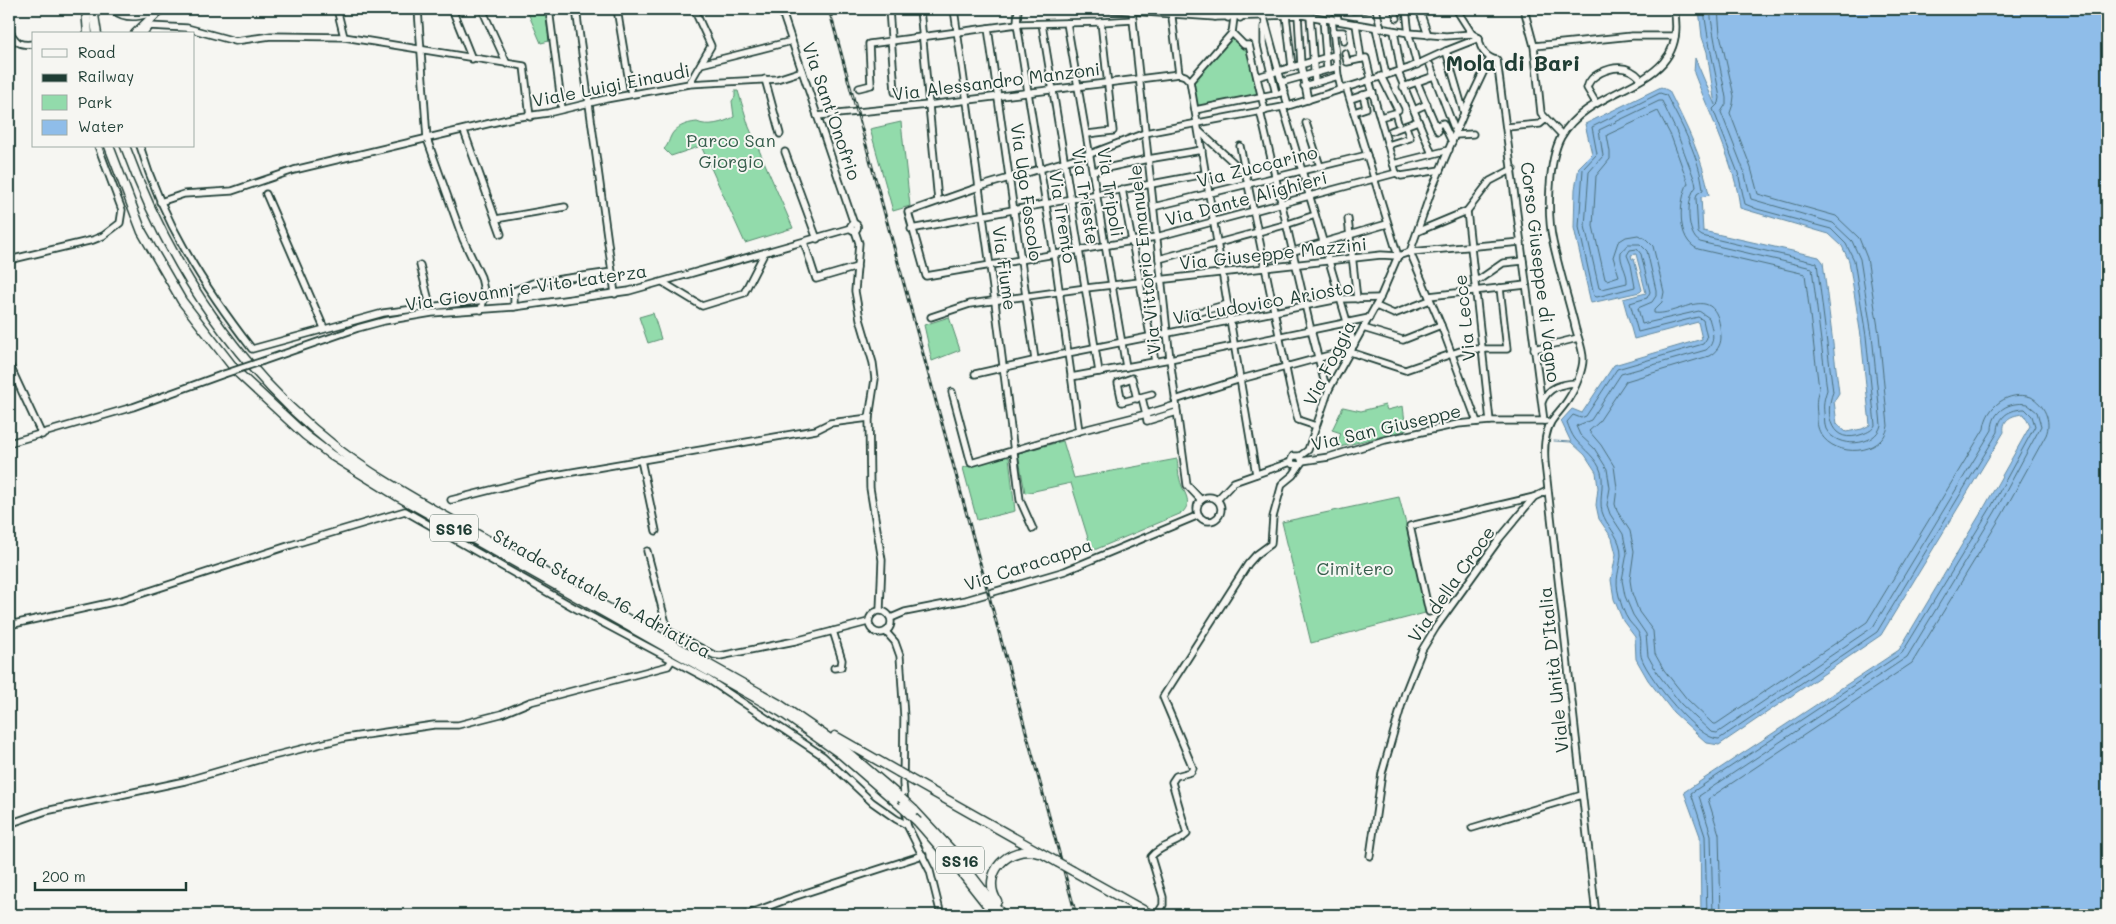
<svg xmlns="http://www.w3.org/2000/svg" width="2116" height="924" font-family="Mali,sans-serif">
	<style>
		.green { fill: #92dbab; stroke: #588c70 }
		.water { fill: #8fbde9; stroke: #628aa1 }
		.lines { fill: none; stroke-linecap: round; stroke-linejoin: round }
		.shore { stroke: #4c707c; stroke-width: 1 }
		.stream { stroke: #628aa1; stroke-width: 1 }
		.minor-tunnel { stroke: #cbd1cc; stroke-width: 5.5; stroke-dasharray: 5.5 3; stroke-linecap: butt }
		.minor-casing { stroke: #1f3d34; stroke-width: 9 }
		.highway-casing { stroke: #1f3d34; stroke-width: 11 }
		.minor { stroke: #f6f6f2; stroke-width: 5.5 }
		.highway { stroke: #f6f6f2; stroke-width: 8 }
		.rail-casing { stroke: #1f3d34; stroke-width: 3 }
		.rail { stroke: #f6f6f2; stroke-width: 1; stroke-dasharray: 4; stroke-linecap: butt }
		.minor-bridge-casing { stroke: #1f3d34; stroke-width: 9; stroke-linecap: butt }
		.highway-bridge-casing { stroke: #1f3d34; stroke-width: 11; stroke-linecap: butt }
		.minor-bridge { stroke: #f6f6f2; stroke-width: 5.5 }
		.highway-bridge { stroke: #f6f6f2; stroke-width: 8 }
		.labels { text-anchor: middle; dominant-baseline: central; stroke-width: 4; stroke-linejoin: round; paint-order: stroke }
		.shield { fill: #f6f6f2; stroke: #60746d; stroke-width: 1 }
		.shield-label { font-size: 16px; font-weight: bold; fill: #1f3d34 }
		.street-label { font-size: 18px; fill: #1f3d34; stroke: #f6f6f2 }
		.park-label { font-size: 18px; fill: #365d4c; stroke: #f6f6f2 }
		.district-label { font-size: 22px; font-weight: bold; fill: #1f3d34; stroke: #f6f6f2 }
	</style>
	<rect width="100%" height="100%" fill="#f6f6f2"/>
	<filter id="ink" filterUnits="userSpaceOnUse"><feTurbulence type="fractalNoise" baseFrequency=".02" numOctaves="2"/><feDisplacementMap in="SourceGraphic" scale="10" xChannelSelector="R" yChannelSelector="G"/><feConvolveMatrix kernelMatrix="1 2 1 2 8 2 1 2 1" color-interpolation-filters="sRGB"/></filter>
	<g filter="url(#ink)">
		<!-- green -->
		<g class="green">
			<polygon points="530,9 545,9 549,41 541,43 528,13"/>
			<polygon points="1232,35 1248,46 1260,97 1199,109 1195,106 1191,82"/>
			<path d="M735 91H738L749 127 793 228 745 243 701 146 671 156 664 149C668 145 668 143 670 138 674 127 686 123 697 122 707 127 723 123 734 117L732 101 735 97Z"/>
			<polygon points="901,122 910,206 893,211 870,129"/>
			<polygon points="653,313 661,339 648,343 639,317"/>
			<polygon points="949,317 960,350 932,361 924,325"/>
			<polygon points="1385,405 1387,410 1403,406 1406,430 1336,448 1341,433 1332,430 1343,407 1361,411"/>
			<path d="M1063 441 1074 478 1177 459C1178 466 1178 473 1180 480 1183 493 1194 501 1182 513L1092 551 1071 483 1025 493 1018 453Z"/>
			<polygon points="1005,453 1007,457 1009,457 1015,511 977,520 963,468"/>
			<polygon points="1399,497 1429,612 1311,643 1282,522"/>
		</g>
		<!-- water -->
		<path class="water" d="M1699 9H2107V915H1701L1700 836 1684 792 1899 650 1985 506 2030 426 2024 414C2012 415 2002 419 2004 432L1881 635 1719 745 1707 743 1673 712 1648 680 1636 659 1635 637 1623 621 1614 599 1611 580 1616 554 1612 538 1599 519 1596 505 1598 488 1596 472 1585 455 1571 442 1561 421 1572 409 1582 413 1614 365 1702 339 1698 322 1634 339 1623 299 1646 293 1636 254 1631 255 1632 259H1634L1642 290 1640 292 1591 303 1574 228 1575 189 1579 167 1592 154 1585 124 1661 87 1669 91C1686 125 1703 158 1709 195L1701 197 1703 231 1819 257 1823 262 1839 393 1834 401 1837 424 1846 432 1862 429 1870 425 1861 336 1849 261 1842 246 1829 234 1740 208C1736 166 1709 113 1694 73L1695 58 1715 105 1707 52 1702 37Z"/>
		<g class="lines">
			<!-- shore -->
			<g class="shore">
				<path d="M1704 9C1707 39 1715 68 1720 98L1719 103 1713 109 1738 173 1745 204 1757 209 1831 229 1846 244 1854 260 1866 336 1875 425C1873 430 1868 432 1863 434 1831 446 1824 415 1833 392L1817 263 1702 236 1698 233 1696 198 1697 194 1703 190C1700 158 1681 123 1666 95L1660 93 1592 127 1597 154 1583 169 1579 227 1594 296 1597 297 1635 287 1631 265 1627 255 1630 250 1637 249 1641 254 1650 292 1647 298 1630 303 1638 332 1698 317 1703 320 1707 338 1703 344 1617 369 1586 416 1581 418 1573 415 1567 422C1569 428 1572 435 1575 439 1584 450 1597 458 1601 472 1605 487 1597 503 1604 517 1610 530 1621 538 1621 555 1620 571 1614 578 1619 596 1621 604 1624 614 1629 621 1632 625 1638 630 1640 636 1642 643 1639 652 1642 659 1649 678 1698 740 1719 739L1877 632 1998 432C1998 416 2010 409 2025 409L2032 416 2035 426 1990 509 1902 653 1691 793 1705 836 1707 915"/>
				<path d="M1710 9C1713 39 1721 68 1726 98V104L1721 112 1744 171 1751 199 1833 223 1852 241 1860 259 1872 335 1881 425C1876 447 1836 449 1826 429 1824 424 1825 418 1824 413 1823 404 1824 399 1827 390L1812 268 1700 242C1686 235 1686 197 1696 187L1695 181 1677 133 1662 101H1659L1599 130 1603 156 1589 172 1585 226 1599 288 1602 289 1627 283C1628 272 1619 263 1621 252L1628 244H1640L1647 251 1656 290V296L1652 302 1638 308 1642 324 1699 311 1709 318C1712 329 1717 342 1706 350L1621 374 1591 420 1576 426 1580 435 1594 448 1607 469 1610 488 1607 505 1610 514 1623 534 1627 553 1622 580 1625 596 1633 615 1646 634 1648 656 1658 674 1681 704 1711 732 1717 733 1873 627 1992 430C1992 411 2009 401 2027 404L2037 412 2041 426 1995 512 1907 657 1699 796 1711 835 1713 915"/>
				<path d="M1718 9 1720 34 1734 96 1733 104 1730 113 1751 168 1758 194 1836 216 1859 238 1867 258 1879 334 1888 426C1883 456 1835 458 1821 434 1817 428 1817 421 1817 415 1816 405 1816 398 1819 389L1805 274 1698 249C1676 240 1679 200 1688 183L1671 136 1658 111 1607 135 1610 152V159L1596 176 1593 226 1605 279 1607 280 1619 276 1613 257 1618 242 1626 237 1638 235 1646 239 1653 246 1664 292 1662 302 1654 310V313C1679 317 1718 277 1721 337 1721 346 1716 352 1709 356L1626 381 1598 423 1589 431 1601 445 1614 466 1617 488 1615 504 1617 511 1630 531 1634 551 1630 580 1632 593 1639 612 1653 631 1655 654 1664 670 1687 699 1713 724H1716L1867 622 1984 429C1986 406 2009 390 2031 397 2044 404 2052 421 2046 435L2002 515 1912 663 1708 799 1719 834 1721 915"/>
			</g>
			<!-- stream -->
			<polyline class="stream" points="1554,441 1571,442"/>
			<!-- minor-tunnel -->
			<polyline class="minor-tunnel" points="1344,41 1345,53"/>
			<defs>
				<g id="minor">
					<polyline points="337,9 344,37"/>
					<polyline points="418,9 427,139 463,239 481,277 485,295 481,310"/>
					<polyline points="452,9 472,59"/>
					<polyline points="482,9 507,64"/>
					<polyline points="549,9 562,109"/>
					<polyline points="576,9 615,294"/>
					<polyline points="617,9 631,94"/>
					<polyline points="781,9 854,224"/>
					<polyline points="889,9 895,92"/>
					<polyline points="920,9 938,201"/>
					<polyline points="954,9 995,302 1020,500 1033,529"/>
					<polyline points="1018,9 1017,24 1054,254 1079,431"/>
					<polyline points="1102,9 1215,17 1302,15 1409,33 1446,36 1472,34"/>
					<polyline points="1171,9 1179,74"/>
					<polyline points="1214,9 1215,17"/>
					<polyline points="1227,9 1228,18"/>
					<polyline points="1238,9 1240,18"/>
					<polyline points="1336,9 1338,20"/>
					<polyline points="1376,9 1381,29"/>
					<polyline points="1394,9 1397,18"/>
					<polyline points="1406,9 1409,35 1417,65"/>
					<polyline points="1419,9 1428,35"/>
					<polyline points="1456,9 1472,34 1479,38"/>
					<polyline points="1524,9 1534,46 1541,113 1562,135"/>
					<polyline points="1353,10 1365,9"/>
					<polyline points="1132,11 1170,359 1187,485 1201,500"/>
					<polyline points="1286,15 1292,67"/>
					<polyline points="1298,15 1301,65 1308,100"/>
					<polyline points="1310,16 1315,82"/>
					<polyline points="1264,17 1288,106"/>
					<polyline points="1323,19 1327,69"/>
					<polyline points="1332,19 1338,76 1341,89"/>
					<polyline points="1067,23 1126,367"/>
					<polyline points="1042,24 1099,372"/>
					<polyline points="1356,24 1361,59 1366,58 1371,79"/>
					<polyline points="1264,27 1264,44 1276,94"/>
					<polyline points="988,28 1035,360"/>
					<polyline points="1376,28 1386,75"/>
					<path d="M9 31C17 43 19 46 34 44"/>
					<polyline points="1394,31 1401,71"/>
					<polyline points="1333,32 1343,32 1344,41"/>
					<polyline points="1232,33 1244,45 1249,45 1265,111"/>
					<polyline points="143,34 149,26 187,28 235,41 271,36 344,37 524,66 530,117"/>
					<path d="M1479 38C1480 49 1486 58 1497 60L1544 421"/>
					<polyline points="1534,46 1632,36 1675,36"/>
					<polyline points="1446,51 1464,113"/>
					<polyline points="1345,53 1347,62 1361,59"/>
					<polyline points="701,64 792,41"/>
					<polyline points="1430,65 1456,133"/>
					<polyline points="1398,72 1432,154"/>
					<polyline points="1381,76 1398,110"/>
					<polyline points="1257,77 1335,55"/>
					<polyline points="765,79 780,134"/>
					<polyline points="1369,80 1396,173"/>
					<polyline points="1190,81 1232,33 1234,18"/>
					<polyline points="1282,82 1337,67"/>
					<polyline points="1417,82 1438,131"/>
					<polyline points="689,84 711,46 694,9"/>
					<polyline points="1304,86 1338,76"/>
					<polyline points="1403,87 1434,76"/>
					<polyline points="859,88 871,85 869,44 1017,24 1101,22 1133,20"/>
					<polyline points="1351,99 1373,92"/>
					<path d="M1596 103 1587 88C1589 80 1593 77 1600 73 1616 65 1630 66 1641 79"/>
					<polyline points="1283,107 1354,345"/>
					<polyline points="1195,110 1285,92"/>
					<polyline points="1414,110 1427,104"/>
					<polyline points="1260,111 1311,330 1324,380 1329,389"/>
					<polyline points="1354,112 1366,108 1363,95"/>
					<polyline points="817,116 928,105 1179,74 1185,76 1190,81 1256,474"/>
					<polyline points="1380,117 1395,113 1398,123"/>
					<polyline points="1306,123 1320,166"/>
					<polyline points="1437,125 1443,123 1452,142"/>
					<polyline points="1507,127 1540,124 1546,119"/>
					<polyline points="464,131 501,234"/>
					<polyline points="1199,131 1246,174"/>
					<polyline points="1391,131 1418,121"/>
					<polyline points="1087,134 1113,131 1101,22"/>
					<polyline points="1455,135 1473,134"/>
					<polyline points="1388,145 1410,138 1406,127"/>
					<path d="M140 146C163 222 204 287 252 349L383 313 484 300"/>
					<polyline points="1240,146 1290,388 1298,420 1316,426"/>
					<polyline points="785,152 817,239"/>
					<polyline points="1393,164 1449,150"/>
					<polyline points="1093,171 1148,159 1202,150"/>
					<polyline points="1396,173 1156,237 926,276 908,212 979,187 1090,154 1145,133 1288,106 1409,68 1446,51 1479,38"/>
					<polyline points="1396,173 1401,176 1440,170"/>
					<polyline points="1122,189 1155,361"/>
					<polyline points="266,194 324,328"/>
					<polyline points="160,202 184,194 232,191 294,170 512,118 548,113 606,99 689,84 777,79 802,71"/>
					<polyline points="1153,207 1367,155"/>
					<polyline points="1467,211 1490,421"/>
					<polyline points="496,219 565,207"/>
					<polyline points="1348,219 1357,299"/>
					<circle cx="854" cy="227" r="3.5"/>
					<polyline points="911,229 1205,174"/>
					<polyline points="855,231 859,243 855,291 860,319 873,363 875,379 869,418 870,488 882,560 880,610"/>
					<polyline points="1419,231 1467,211 1490,181 1513,169"/>
					<polyline points="804,242 816,279 857,267"/>
					<polyline points="1410,252 1432,189 1464,113 1490,58"/>
					<polyline points="1410,252 1441,325 1477,422"/>
					<polyline points="1159,259 1288,224 1315,215"/>
					<polyline points="9,260 93,240 103,236 120,223 122,210 98,146"/>
					<polyline points="1263,260 1387,224"/>
					<polyline points="420,265 430,305"/>
					<polyline points="1475,280 1480,279 1503,263 1523,261"/>
					<polyline points="664,283 702,306 744,293 764,254"/>
					<polyline points="485,295 514,291 533,283 612,272"/>
					<polyline points="1429,296 1526,285"/>
					<polyline points="1376,306 1394,314 1430,300"/>
					<polyline points="514,307 514,291"/>
					<polyline points="1186,316 1228,304"/>
					<polyline points="931,317 970,304 1086,288 1381,255 1398,256 1410,252 1521,242"/>
					<polyline points="1363,328 1403,340 1441,325"/>
					<polyline points="1534,349 1578,338"/>
					<polyline points="1350,352 1405,370 1466,349 1507,349 1500,288"/>
					<polyline points="263,361 358,328 384,321 432,313 514,307 629,291 851,228"/>
					<polyline points="9,364 42,435"/>
					<polyline points="975,374 1068,353 1339,299 1380,298"/>
					<polyline points="1071,377 1170,359 1369,318"/>
					<polyline points="952,392 971,463 1079,431 1146,414 1142,398"/>
					<polyline points="1137,399 1132,378 1118,383 1122,402 1152,394"/>
					<polyline points="1175,400 1241,379 1352,349"/>
					<path d="M1542 402C1548 387 1561 384 1576 383"/>
					<polyline points="1176,405 1146,414 1147,421 1177,412"/>
					<polyline points="9,443 133,407 224,374"/>
					<polyline points="1300,456 1308,450 1329,389 1380,298 1398,256 1346,87"/>
					<polyline points="641,460 656,531"/>
					<polyline points="1302,461 1329,457 1385,440 1458,424 1490,421 1546,421"/>
					<circle cx="1209" cy="509" r="12"/>
					<polyline points="451,500 538,478 816,430 830,423 869,418"/>
					<polyline points="1217,500 1234,482 1291,462"/>
					<polyline points="647,551 668,631 714,655 720,656 795,641 868,622"/>
					<polyline points="1450,606 1429,612 1410,526 1534,497"/>
					<circle cx="880" cy="622" r="11"/>
					<polyline points="891,618 905,612 966,600 1065,571 1199,515"/>
					<polyline points="9,625 122,600 291,545 405,511 575,608 706,678 823,756 872,802 896,819 907,825"/>
					<polyline points="833,631 842,660 841,667 834,668"/>
					<polyline points="886,632 895,642 900,656 904,717 903,784 907,825 930,871 941,915"/>
					<polyline points="9,824 46,811 185,781 261,759 345,738 434,725 458,725 501,714 530,702 668,666 672,660"/>
					<polyline points="1472,828 1582,795"/>
					<polyline points="1370,856 1382,773 1405,693 1422,650 1436,627 1500,538 1534,497 1547,491"/>
					<polyline points="746,915 793,897 923,855"/>
					<path d="M1157 915 1163 905V897L1151 857C1160 845 1176 845 1187 834L1172 782 1176 776 1191 772 1193 768 1163 697 1248 564 1256 555 1271 544 1273 517 1282 484 1293 475 1302 462 1300 456H1293L1291 460 1292 464 1299 465"/>
					<path d="M1596 915 1545 463C1544 449 1544 435 1551 422 1556 414 1564 407 1569 398 1575 389 1583 370 1583 359 1583 347 1576 334 1574 322 1567 295 1559 269 1553 242 1547 215 1548 161 1561 137 1593 80 1691 92 1674 9"/>
				</g>
				<g id="highway">
					<polyline points="86,9 88,34"/>
					<polyline points="93,9 97,34"/>
					<path d="M114 9C128 21 146 14 161 9"/>
					<polyline points="135,34 159,11"/>
					<polyline points="109,146 142,232 182,301 237,372 305,435 331,455 399,497 781,712 842,755 902,807"/>
					<path d="M125 146C169 266 237 370 338 449 368 472 401 491 434 510L779 704 839 745 901 798"/>
					<polyline points="835,736 898,772"/>
					<polyline points="910,779 1057,862"/>
					<polyline points="914,810 955,854 1002,915"/>
					<polyline points="918,822 954,863 995,915"/>
					<polyline points="1073,871 1152,915"/>
					<path d="M997 901C980 874 1009 844 1038 853"/>
				</g>
			</defs>
			<!-- minor casing -->
			<use href="#minor" class="minor-casing"/>
			<!-- highway casing -->
			<use href="#highway" class="highway-casing"/>
			<!-- minor -->
			<use href="#minor" class="minor"/>
			<!-- highway -->
			<use href="#highway" class="highway"/>
			<defs>
				<polyline id="rail" points="829,9 1076,915"/>
			</defs>
			<!-- rail casing -->
			<use href="#rail" class="rail-casing"/>
			<!-- rail -->
			<use href="#rail" class="rail"/>
			<defs>
				<polyline id="minor-bridge" points="224,374 263,361"/>
				<g id="highway-bridge">
					<polyline points="898,772 910,779"/>
					<polyline points="901,798 914,810"/>
					<polyline points="902,807 918,822"/>
					<polyline points="1057,862 1073,871"/>
				</g>
			</defs>
			<!-- minor-bridge casing -->
			<use href="#minor-bridge" class="minor-bridge-casing"/>
			<!-- highway-bridge casing -->
			<use href="#highway-bridge" class="highway-bridge-casing"/>
			<!-- minor-bridge -->
			<use href="#minor-bridge" class="minor-bridge"/>
			<!-- highway-bridge -->
			<use href="#highway-bridge" class="highway-bridge"/>
		</g>
	</g>
	<g class="labels">
		<!-- shield labels -->
		<g class="shield">
			<rect x="430" y="514.5" width="48" height="27" rx="4"/>
			<rect x="936" y="846.5" width="48" height="27" rx="4"/>
		</g>
		<g class="shield-label">
			<text x="454" y="528">SS16</text>
			<text x="960" y="860">SS16</text>
		</g>
		<!-- street labels -->
		<g class="street-label">
			<text transform="translate(996 81) rotate(-7)">Via Alessandro Manzoni</text>
			<text transform="translate(611 85) rotate(-11)">Viale Luigi Einaudi</text>
			<text transform="translate(832 111) rotate(71)">Via Sant'Onofrio</text>
			<text transform="translate(1257 166) rotate(-14)">Via Zuccarino</text>
			<text transform="translate(1027 192) rotate(82)">Via Ugo Foscolo</text>
			<text transform="translate(1111 192) rotate(81)">Via Tripoli</text>
			<text transform="translate(1086 196) rotate(81)">Via Trieste</text>
			<text transform="translate(1246 198) rotate(-15)">Via Dante Alighieri</text>
			<text transform="translate(1063 217) rotate(81)">Via Trento</text>
			<text transform="translate(1273 253) rotate(-6)">Via Giuseppe Mazzini</text>
			<text transform="translate(1144 260) rotate(-96)">Via Vittorio Emanuele</text>
			<text transform="translate(1005 268) rotate(82)">Via Fiume</text>
			<text transform="translate(1541 272) rotate(83)">Corso Giuseppe di Vagno</text>
			<text transform="translate(526 287) rotate(-8)">Via Giovanni e Vito Laterza</text>
			<text transform="translate(1263 302) rotate(-10)">Via Ludovico Ariosto</text>
			<text transform="translate(1464 318) rotate(-96)">Via Lecce</text>
			<text transform="translate(1329 363) rotate(-63)">Via Foggia</text>
			<text transform="translate(1386 427) rotate(-13)">Via San Giuseppe</text>
			<text transform="translate(1028 564) rotate(-18)">Via Caracappa</text>
			<text transform="translate(1451 584) rotate(-55)">Via della Croce</text>
			<text transform="translate(602 593) rotate(29)">Strada Statale 16 Adriatica</text>
			<text transform="translate(1553 670) rotate(-96)">Viale Unità D'Italia</text>
		</g>
		<!-- park labels -->
		<g class="park-label">
			<text x="731" y="140">Parco San<tspan x="731" dy="21">Giorgio</tspan></text>
			<text x="1355" y="568">Cimitero</text>
		</g>
		<!-- district labels -->
		<g class="district-label">
			<text x="1513" y="62">Mola di Bari</text>
		</g>
	</g>
	<!-- margin -->
	<rect width="2116" height="924" fill="none" stroke="#f6f6f2" stroke-width="30"/>
	<rect x="15" y="15" width="2086" height="894" fill="none" stroke="#1f3d34" stroke-width="2" filter="url(#ink)"/>
	<!-- legend -->
	<rect x="32" y="32" width="162" height="115" fill="#f6f6f2" stroke="#a0aca6"/>
	<rect x="42" y="49" width="25" height="8" fill="#f6f6f2" stroke="#a0aca6"/>
	<text x="78" y="58" font-size="15" fill="#1f3d34">Road</text>
	<rect x="42" y="74" width="25" height="8" fill="#1f3d34" stroke="#a0aca6"/>
	<text x="78" y="82" font-size="15" fill="#1f3d34">Railway</text>
	<rect x="42" y="95" width="25" height="15" fill="#92dbab" stroke="#a0aca6"/>
	<text x="78" y="108" font-size="15" fill="#1f3d34">Park</text>
	<rect x="42" y="120" width="25" height="15" fill="#8fbde9" stroke="#a0aca6"/>
	<text x="78" y="132" font-size="15" fill="#1f3d34">Water</text>
	<!-- scale -->
	<path d="M35 882v8h151v-8" fill="none" stroke="#1f3d34" stroke-width="2.5"/>
	<text x="42" y="882" font-size="15" fill="#1f3d34" stroke="#f6f6f2" stroke-width="4" paint-order="stroke">200 m</text>
</svg>
